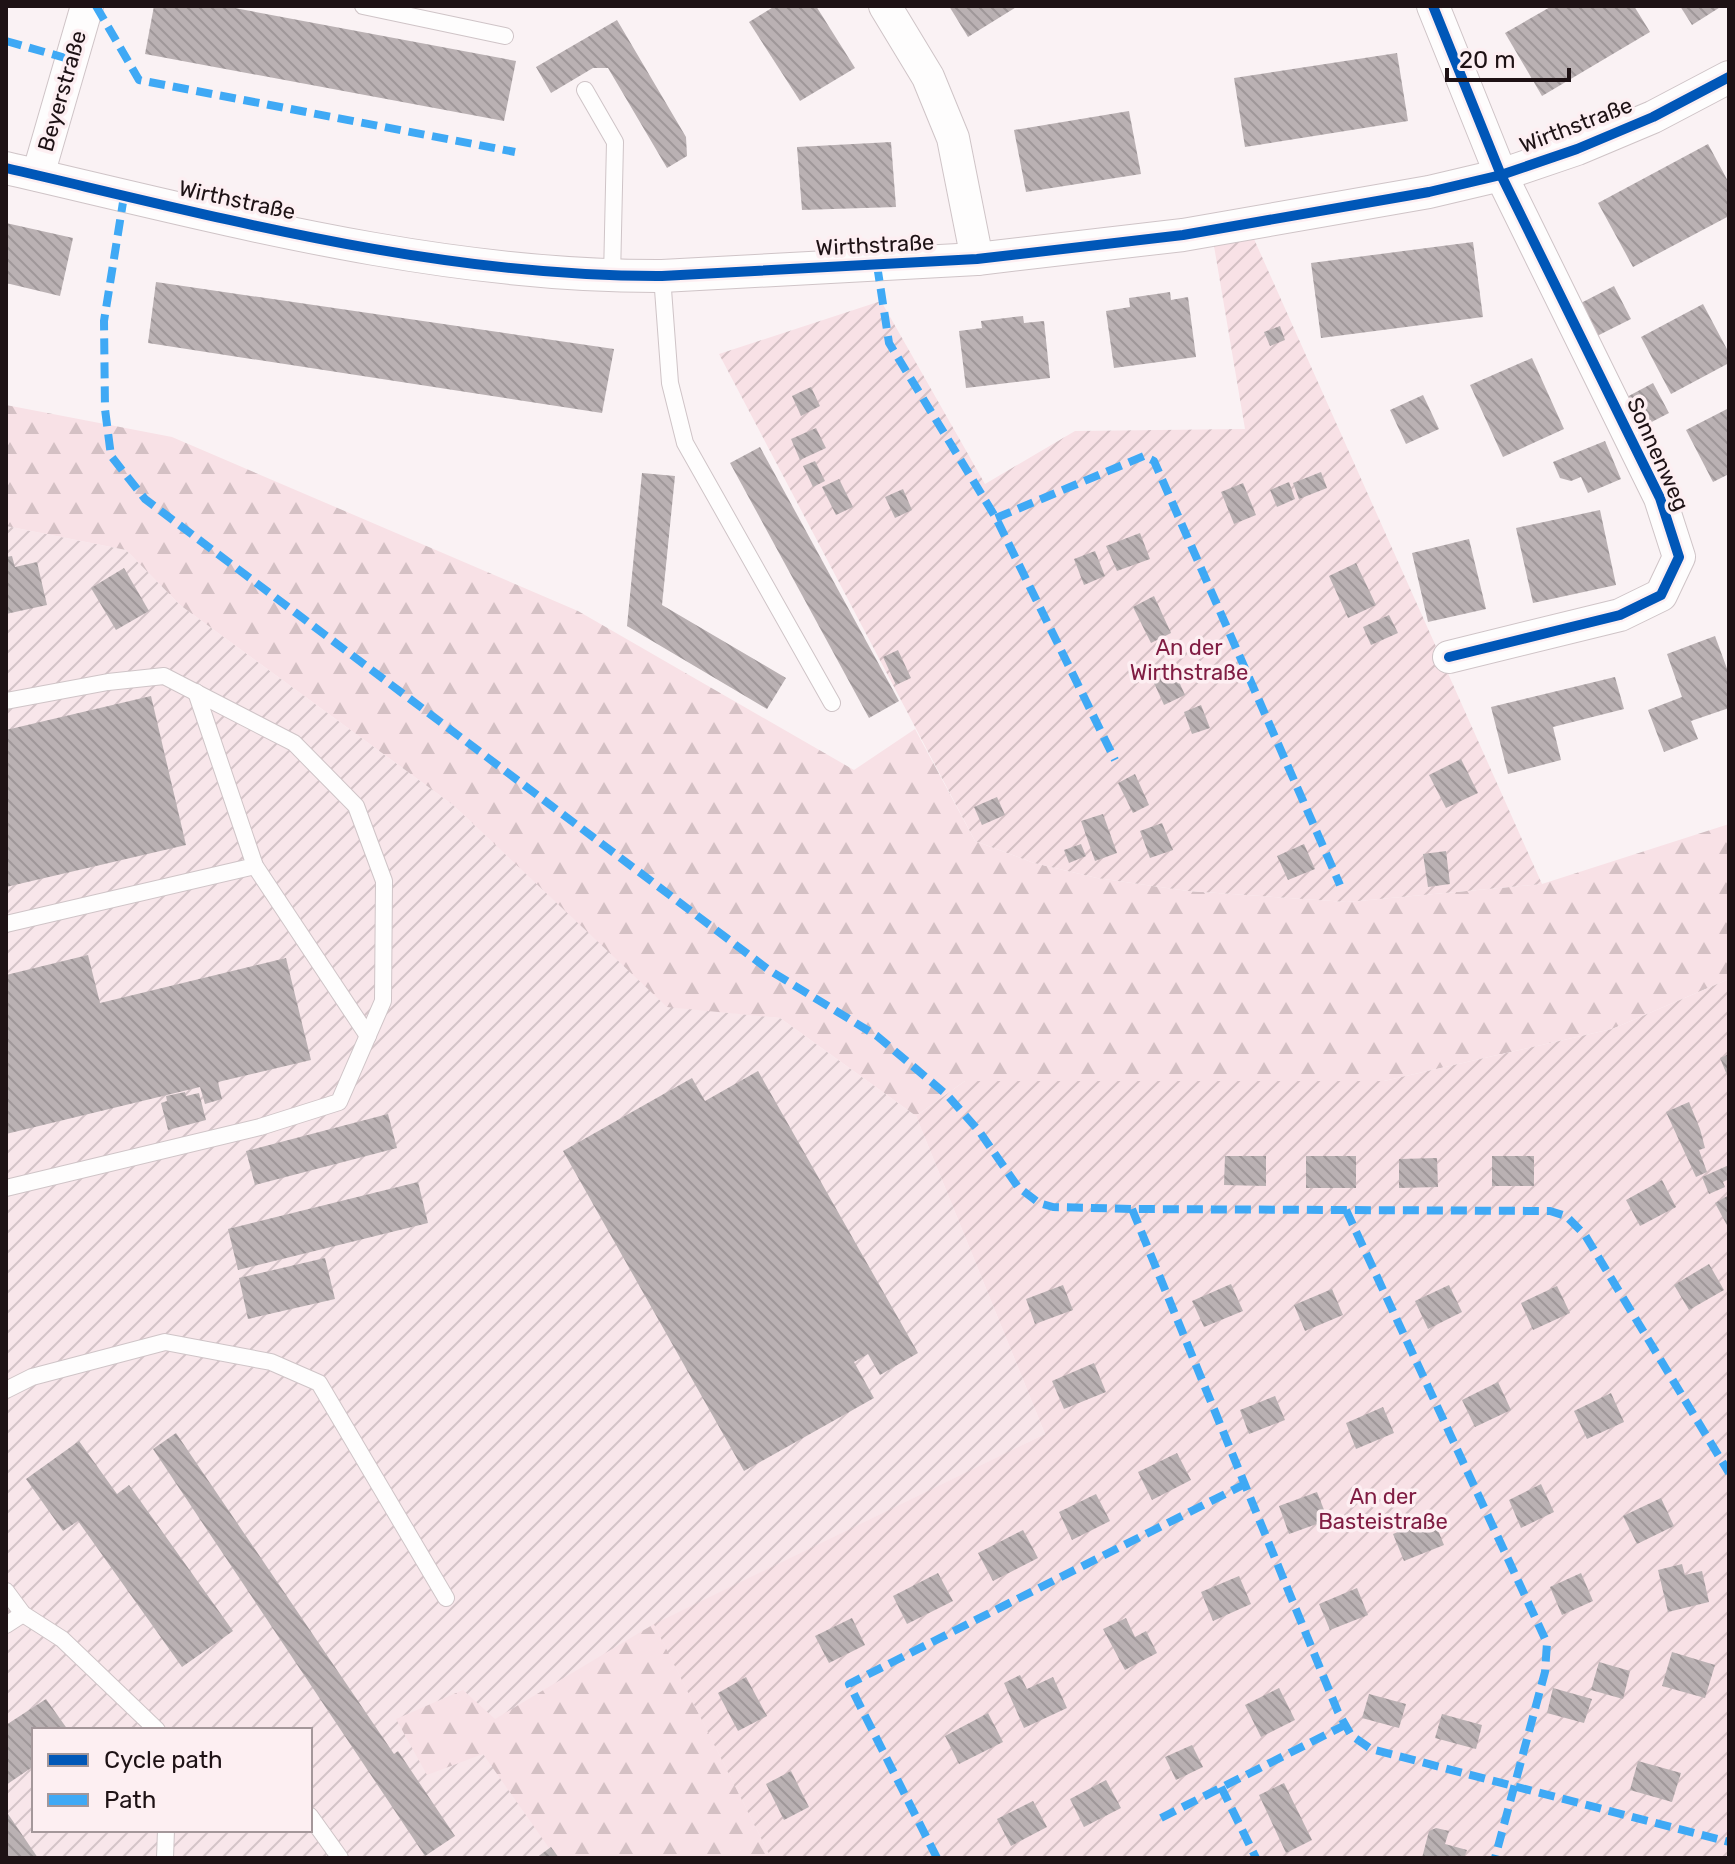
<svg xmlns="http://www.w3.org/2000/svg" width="1735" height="1864" font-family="Rubik,sans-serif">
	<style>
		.industrial { fill: url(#industrial-furrows); fill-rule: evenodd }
		.forest { fill: url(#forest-firs) }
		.garden { fill: url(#garden-furrows) }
		.building { fill: url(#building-back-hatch) }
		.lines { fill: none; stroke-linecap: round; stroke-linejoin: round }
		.lane-casing { stroke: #cfc4c7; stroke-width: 18 }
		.street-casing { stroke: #cfc4c7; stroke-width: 34 }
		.lane { stroke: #fefdfd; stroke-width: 16 }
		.street { stroke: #fefdfd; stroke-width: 32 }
		.quiet { stroke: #3fa9f5; stroke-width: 8; stroke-dasharray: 16 8; stroke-linecap: butt }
		.cycleway-casing { stroke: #fdeff2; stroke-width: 15 }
		.cycleway { stroke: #0057b8; stroke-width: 10 }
		.labels { text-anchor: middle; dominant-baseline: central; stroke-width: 7; stroke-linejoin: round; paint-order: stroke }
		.street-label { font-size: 22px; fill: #1e1215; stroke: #fdeff2 }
		.park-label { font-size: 22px; fill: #801d43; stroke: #fdeff2 }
	</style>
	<defs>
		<pattern id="industrial-furrows" width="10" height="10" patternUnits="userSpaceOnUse" patternTransform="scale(2)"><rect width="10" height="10" fill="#f8e6ea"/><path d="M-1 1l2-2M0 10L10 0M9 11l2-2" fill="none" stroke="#d4c4c8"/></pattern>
		<pattern id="forest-firs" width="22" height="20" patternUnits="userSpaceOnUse" patternTransform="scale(2)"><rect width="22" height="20" fill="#f8e1e6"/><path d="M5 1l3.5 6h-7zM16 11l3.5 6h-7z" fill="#d4c0c4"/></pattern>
		<pattern id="garden-furrows" width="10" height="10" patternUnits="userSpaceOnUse" patternTransform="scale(2)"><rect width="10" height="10" fill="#f8e1e6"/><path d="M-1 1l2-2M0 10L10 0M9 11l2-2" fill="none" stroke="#d4c0c4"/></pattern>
		<pattern id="building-back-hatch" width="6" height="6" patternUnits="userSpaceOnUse" patternTransform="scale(2)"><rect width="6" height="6" fill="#bab1b3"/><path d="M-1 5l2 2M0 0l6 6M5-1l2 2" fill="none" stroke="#9f9799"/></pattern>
	</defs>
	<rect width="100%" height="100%" fill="#faf2f4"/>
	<!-- industrial -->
	<path class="industrial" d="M6 526 126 550 180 605 453 805 667 1006 780 1018 916 1116 1045 1434 655 1624 771 1858H6ZM34 1730H310V1830H34Z"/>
	<!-- forest -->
	<g class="forest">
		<polygon points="6,405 172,437 578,611 854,770 915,729 975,841 1034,863 1097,878 1188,891 1347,902 1542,884 1729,824 1729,979 1612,1029 1384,1081 965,1081 916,1116 780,1018 667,1007 453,805 180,605 126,550 6,526"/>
		<polygon points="654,1624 771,1858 556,1858 483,1754 427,1775 396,1719 463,1690 495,1719"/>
	</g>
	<!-- garden -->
	<g class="garden">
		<polygon points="1254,239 1542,884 1347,902 1188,891 1097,878 1034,863 975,841 719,354 881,301 985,484 1075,431 1245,429 1214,246"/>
		<polygon points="1729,979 1729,1858 771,1858 654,1624 1045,1434 916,1116 965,1081 1384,1081 1612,1029"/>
	</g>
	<!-- building -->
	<g class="building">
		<polygon points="154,6 224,6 516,61 504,121 145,54"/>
		<polygon points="775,6 816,6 855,68 800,101 749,22"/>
		<polygon points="949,6 1018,6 968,37"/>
		<polygon points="1552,6 1634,6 1650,32 1542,96 1505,33"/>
		<polygon points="1680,6 1722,6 1692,25"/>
		<polygon points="617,20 686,137 687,156 667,168 608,68 593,68 551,93 536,67"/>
		<polygon points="1397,53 1408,121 1245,147 1234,78"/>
		<polygon points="1129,111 1141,174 1026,192 1014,130"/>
		<polygon points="891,142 896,207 802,210 797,147"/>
		<polygon points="1708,144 1729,183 1729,216 1633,267 1598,203"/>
		<polygon points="6,223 73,238 60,296 6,283"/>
		<polygon points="1473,242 1483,317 1321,338 1311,263"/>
		<polygon points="156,282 614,349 602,413 148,343"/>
		<polygon points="1614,286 1631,319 1595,337 1579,304"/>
		<polygon points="1170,292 1171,300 1188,297 1196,357 1114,368 1106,311 1130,307 1129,298"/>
		<polygon points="1703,304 1729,353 1729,363 1671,394 1641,337"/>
		<polygon points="1023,316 1024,323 1044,321 1050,378 966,388 959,331 982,328 981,321"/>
		<polygon points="1280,326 1285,340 1270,346 1264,332"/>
		<polygon points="1532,358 1564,429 1503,457 1470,385"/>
		<polygon points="1653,383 1669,413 1640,428 1625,398"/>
		<polygon points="811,387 820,406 801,416 792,396"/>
		<polygon points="1423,395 1439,429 1406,444 1390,410"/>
		<polygon points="1729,408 1729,474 1713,482 1686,430"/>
		<polygon points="816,428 826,448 800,460 791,439"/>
		<polygon points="1605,441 1621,479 1588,493 1581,477 1571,481 1560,478 1553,462"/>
		<polygon points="760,447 899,701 869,718 730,463"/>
		<polygon points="815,461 825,481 813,487 803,466"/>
		<polygon points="1321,472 1327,488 1299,499 1293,483"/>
		<polygon points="642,473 675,476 662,605 786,678 767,709 627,626"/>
		<polygon points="839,479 853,507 836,515 822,487"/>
		<polygon points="1289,482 1295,499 1277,507 1270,490"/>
		<polygon points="1243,483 1256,515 1234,524 1221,492"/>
		<polygon points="903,489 912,510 895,518 885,497"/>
		<polygon points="1600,510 1616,585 1533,603 1516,528"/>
		<polygon points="1140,533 1150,559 1117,571 1106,546"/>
		<polygon points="1469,539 1486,609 1428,622 1412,553"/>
		<polygon points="1095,551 1105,576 1084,585 1074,559"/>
		<polygon points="12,556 15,567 37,562 47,605 6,614 6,557"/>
		<polygon points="1356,563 1376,605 1348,618 1329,576"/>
		<polygon points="124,568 149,611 116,630 91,588"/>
		<polygon points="1154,596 1171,633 1151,643 1133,607"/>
		<polygon points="1389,615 1398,633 1371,645 1363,627"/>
		<polygon points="1715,636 1729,674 1729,708 1691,721 1698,739 1664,752 1648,710 1682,697 1667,654"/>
		<polygon points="898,650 911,678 896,685 883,657"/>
		<polygon points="1171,664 1185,695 1164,705 1150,674"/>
		<polygon points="1615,677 1624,709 1553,727 1561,760 1508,774 1491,707"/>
		<polygon points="151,696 186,845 6,887 6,730"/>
		<polygon points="1201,705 1210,728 1192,734 1184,712"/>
		<polygon points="1461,759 1478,793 1446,808 1429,775"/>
		<polygon points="1135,774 1149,805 1133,813 1118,783"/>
		<polygon points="997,797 1005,815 982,825 974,807"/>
		<polygon points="1103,814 1117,853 1095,861 1081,821"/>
		<polygon points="1162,823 1173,850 1150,858 1140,831"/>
		<polygon points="1081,844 1086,856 1069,863 1064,850"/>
		<polygon points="1304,844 1315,869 1288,880 1277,856"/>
		<polygon points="1446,851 1450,884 1428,887 1423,854"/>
		<polygon points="88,955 100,1003 286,958 311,1060 218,1082 222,1099 205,1104 200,1087 6,1134 6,975"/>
		<polygon points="1729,1054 1729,1080 1720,1058"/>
		<polygon points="758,1071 918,1353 880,1375 868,1354 854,1362 874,1398 744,1471 563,1151 692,1078 705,1101"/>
		<polygon points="185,1092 186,1096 199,1093 206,1120 168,1130 161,1103 167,1101 166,1096"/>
		<polygon points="1689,1102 1700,1129 1705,1148 1699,1150 1707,1172 1696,1177 1666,1112"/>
		<polygon points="388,1114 397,1148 255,1185 246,1151"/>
		<polygon points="1225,1156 1266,1156 1266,1186 1224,1185"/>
		<rect x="1306" y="1156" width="50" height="32"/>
		<rect x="1492" y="1156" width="42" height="30"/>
		<polygon points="1437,1158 1438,1187 1399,1188 1399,1159"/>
		<polygon points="1729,1165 1729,1179 1723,1182 1725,1187 1709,1194 1702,1177"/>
		<polygon points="1662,1180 1676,1207 1640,1226 1626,1200"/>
		<polygon points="418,1182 428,1223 238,1270 228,1229"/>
		<polygon points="1729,1195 1729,1229 1715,1203"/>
		<polygon points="325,1258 335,1299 248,1319 239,1278"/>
		<polygon points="1709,1264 1724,1290 1689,1310 1674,1285"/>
		<polygon points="1231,1284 1243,1311 1204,1327 1192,1301"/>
		<polygon points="1063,1285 1073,1310 1035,1324 1026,1299"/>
		<polygon points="1449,1285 1462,1312 1428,1329 1415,1301"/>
		<polygon points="1557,1286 1570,1313 1533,1330 1521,1303"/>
		<polygon points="1332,1289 1343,1315 1305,1331 1294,1305"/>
		<polygon points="1094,1363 1106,1392 1064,1409 1052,1381"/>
		<polygon points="1498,1382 1511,1410 1475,1427 1462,1400"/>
		<polygon points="1611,1393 1624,1422 1587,1439 1574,1411"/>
		<polygon points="1275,1396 1285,1420 1249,1434 1240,1410"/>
		<polygon points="1383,1407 1394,1433 1356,1449 1346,1423"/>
		<polygon points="176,1433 394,1754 398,1751 455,1836 425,1856 153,1449"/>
		<polygon points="79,1441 117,1494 129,1485 233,1631 182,1667 78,1521 63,1531 26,1479"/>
		<polygon points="1177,1453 1191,1480 1152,1500 1138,1472"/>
		<polygon points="1541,1484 1554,1512 1521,1528 1509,1500"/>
		<polygon points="1317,1492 1328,1520 1289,1534 1279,1506"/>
		<polygon points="1096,1494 1110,1521 1072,1540 1059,1512"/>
		<polygon points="1661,1498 1674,1526 1637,1544 1623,1516"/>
		<polygon points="1433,1518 1444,1545 1404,1561 1393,1534"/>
		<polygon points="1023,1530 1038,1558 993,1581 978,1553"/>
		<polygon points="1682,1564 1685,1575 1702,1571 1709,1602 1668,1612 1658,1570"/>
		<polygon points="938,1573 953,1601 907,1624 893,1596"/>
		<polygon points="1581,1573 1593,1601 1562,1615 1550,1587"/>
		<polygon points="1239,1576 1251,1604 1213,1621 1201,1592"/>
		<polygon points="1357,1588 1368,1615 1330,1630 1319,1604"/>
		<polygon points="852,1618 865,1645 829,1663 815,1636"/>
		<polygon points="1126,1618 1135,1637 1146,1631 1157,1653 1125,1670 1103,1629"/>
		<polygon points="1672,1652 1715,1665 1705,1698 1662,1686"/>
		<polygon points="1599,1662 1630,1671 1623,1699 1591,1690"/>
		<polygon points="1020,1675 1027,1689 1053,1677 1067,1708 1024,1728 1004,1683"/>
		<polygon points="746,1677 767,1716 738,1731 718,1693"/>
		<polygon points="1279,1688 1295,1720 1261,1737 1245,1705"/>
		<polygon points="1553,1688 1592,1699 1584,1723 1547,1713"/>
		<polygon points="1369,1694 1406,1704 1399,1728 1362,1718"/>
		<polygon points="46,1699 68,1730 34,1730 34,1766 6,1785 6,1725"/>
		<polygon points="988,1713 1003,1742 959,1764 945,1736"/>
		<polygon points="1442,1714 1482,1725 1476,1749 1435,1738"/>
		<polygon points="1192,1745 1203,1767 1176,1780 1165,1757"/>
		<polygon points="1638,1761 1681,1773 1672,1802 1630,1790"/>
		<polygon points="791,1771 809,1807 784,1820 766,1784"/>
		<polygon points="1106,1780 1121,1808 1084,1827 1070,1799"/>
		<polygon points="1284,1783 1312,1840 1286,1853 1259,1795"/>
		<polygon points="1033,1801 1047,1827 1011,1846 997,1819"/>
		<polygon points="6,1811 38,1858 6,1858"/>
		<polygon points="1436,1828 1449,1831 1445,1844 1467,1850 1464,1858 1422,1858 1429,1831"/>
		<polygon points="551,1847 559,1858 536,1858"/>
	</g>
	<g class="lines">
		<defs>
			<g id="lane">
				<polyline points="363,6 505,36"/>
				<polyline points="585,90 615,142 612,277"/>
				<polyline points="662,276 670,383 685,443 832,703"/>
				<polyline points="196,692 255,866 368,1036"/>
				<polyline points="6,701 108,682 164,676 294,743 356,806 384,881 383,1001 339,1102 260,1127 6,1188"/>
				<polyline points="6,924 255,866"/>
				<polyline points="6,1390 32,1377 165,1342 271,1362 319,1383 446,1598"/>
				<polyline points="6,1591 23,1614 62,1639 157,1730"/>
				<polyline points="6,1625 23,1614"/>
				<polyline points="310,1816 340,1858"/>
				<polyline points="165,1858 166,1830"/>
			</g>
			<g id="street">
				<polyline points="885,6 928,77 953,138 977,259"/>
				<polyline points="1433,6 1501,175 1660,498 1679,557 1661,595 1620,615 1449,657"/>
				<path d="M6 168C222 218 439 277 662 276L977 259 1183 235 1429 192 1501 175 1577 149 1653 117 1729 77"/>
				<polyline points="38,175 87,6"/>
			</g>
		</defs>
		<!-- lane casing -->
		<use href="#lane" class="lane-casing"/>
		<!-- street casing -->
		<use href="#street" class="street-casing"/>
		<!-- lane -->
		<use href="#lane" class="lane"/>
		<!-- street -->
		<use href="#street" class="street"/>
		<!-- quiet -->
		<g class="quiet">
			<polyline points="96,6 139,80 515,152"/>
			<polyline points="6,41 69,59"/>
			<polyline points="124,196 104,321 105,409 111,456 145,499 769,970 877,1036 947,1095 979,1131 1018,1187 1039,1203 1053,1207 1132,1209 1550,1211 1566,1216 1585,1235 1729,1473"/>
			<polyline points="877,265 889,343 996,518 1115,760"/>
			<polyline points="996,518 1144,456 1154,461 1340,885"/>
			<polyline points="1132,1209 1338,1712 1351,1735 1371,1749 1729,1842"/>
			<polyline points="1346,1210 1547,1643 1545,1672 1495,1858"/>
			<polyline points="1221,1787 1256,1858"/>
			<polyline points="1161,1818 1345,1725"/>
			<polyline points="937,1858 849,1684 1245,1484"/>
		</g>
		<defs>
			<g id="cycleway">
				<polyline points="1433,6 1501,175 1660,498 1679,557 1661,595 1620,615 1449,657"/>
				<path d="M6 168C222 218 439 277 662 276L977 259 1183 235 1429 192 1501 175 1577 149 1653 117 1729 77"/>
			</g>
		</defs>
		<!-- cycleway casing -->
		<use href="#cycleway" class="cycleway-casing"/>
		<!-- cycleway -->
		<use href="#cycleway" class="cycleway"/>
	</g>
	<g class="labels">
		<!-- street labels -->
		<g class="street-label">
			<text transform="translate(62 91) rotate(-74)">Beyerstraße</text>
			<text transform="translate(1576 125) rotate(-21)">Wirthstraße</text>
			<text transform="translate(237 200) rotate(12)">Wirthstraße</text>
			<text transform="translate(875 245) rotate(-3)">Wirthstraße</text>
			<text transform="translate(1658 454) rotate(66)">Sonnenweg</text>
		</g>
		<!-- park labels -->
		<g class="park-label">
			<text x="1189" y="647">An der<tspan x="1189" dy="25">Wirthstraße</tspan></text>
			<text x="1383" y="1496">An der<tspan x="1383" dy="25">Basteistraße</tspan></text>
		</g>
	</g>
	<!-- border -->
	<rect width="1735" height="1864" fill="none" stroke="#1e1215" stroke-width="16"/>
	<!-- legend -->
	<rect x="32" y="1728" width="280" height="104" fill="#fdeff2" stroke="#a4979a" stroke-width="2"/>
	<rect x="48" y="1754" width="40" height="12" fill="#0057b8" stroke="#a4979a" stroke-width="2"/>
	<text x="104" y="1768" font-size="24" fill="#1e1215">Cycle path</text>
	<rect x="48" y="1794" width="40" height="12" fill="#3fa9f5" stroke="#a4979a" stroke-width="2"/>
	<text x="104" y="1808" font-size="24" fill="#1e1215">Path</text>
	<!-- scale -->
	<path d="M1447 68v12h122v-12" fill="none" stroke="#1e1215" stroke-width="4"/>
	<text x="1459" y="68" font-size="24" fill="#1e1215" stroke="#fdeff2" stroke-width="6" paint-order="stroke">20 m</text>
</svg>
